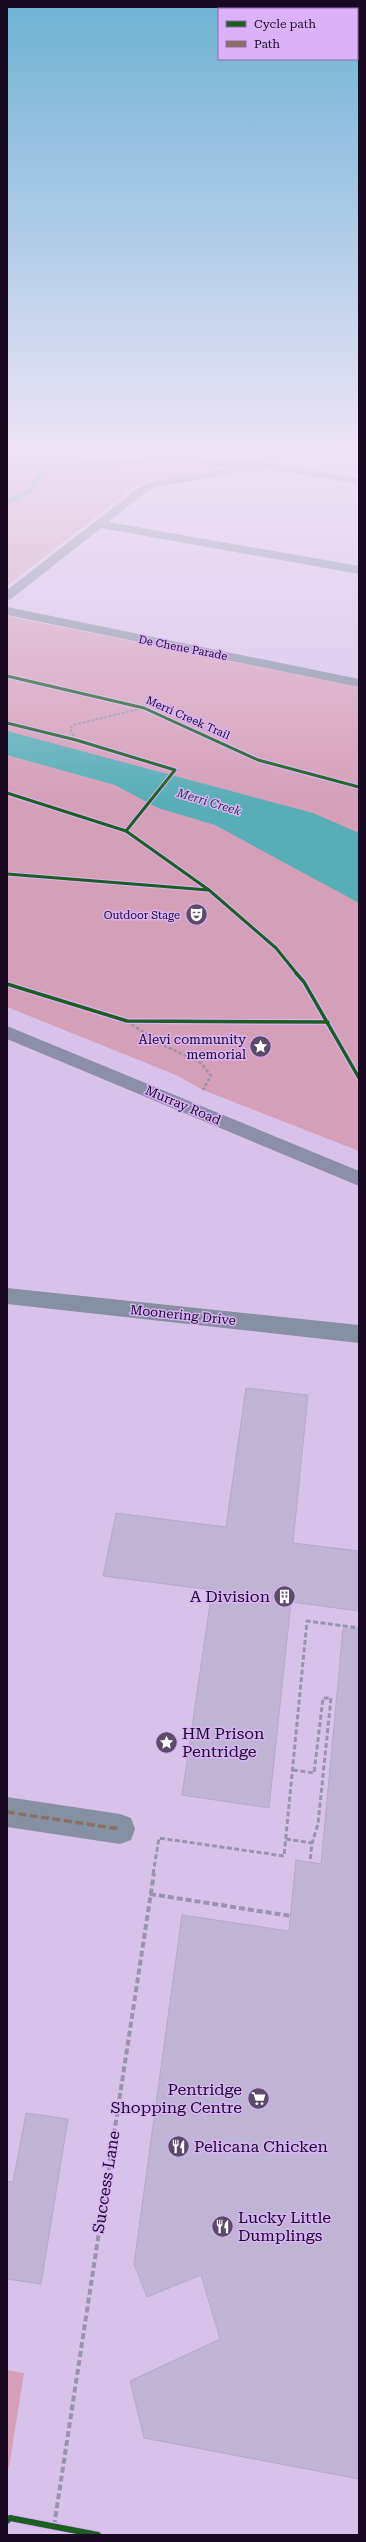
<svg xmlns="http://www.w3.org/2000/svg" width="366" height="2542" font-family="'Roboto Serif',serif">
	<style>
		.green { fill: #d59fb8 }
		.water { fill: #58aeb6 }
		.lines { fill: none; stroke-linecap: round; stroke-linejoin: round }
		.stream { stroke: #58aeb6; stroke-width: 4.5 }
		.building { fill: #c0b4d5; stroke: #b4a8c8 }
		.path-far3 { stroke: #9894ac; stroke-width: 2; stroke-dasharray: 3 1.5; stroke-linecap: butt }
		.path-far2 { stroke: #9894ac; stroke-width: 2.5; stroke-dasharray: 3.5 2; stroke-linecap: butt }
		.path-far1 { stroke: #9894ac; stroke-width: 3; stroke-dasharray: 5 2.5; stroke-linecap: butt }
		.path { stroke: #9894ac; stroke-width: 4; stroke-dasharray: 6 3; stroke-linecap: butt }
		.minor { fill: #8690a3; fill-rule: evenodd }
		.major { fill: #8d8fa9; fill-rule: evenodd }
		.quiet { stroke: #8d6e63; stroke-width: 3.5; stroke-dasharray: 8 3.5; stroke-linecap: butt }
		.cycleway-far2-casing { stroke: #dbb2fa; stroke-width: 5 }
		.cycleway-far1-casing { stroke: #dbb2fa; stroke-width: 6 }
		.cycleway-casing { stroke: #dbb2fa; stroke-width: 9 }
		.cycleway-far2 { stroke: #1b5e20; stroke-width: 3 }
		.cycleway-far1 { stroke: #1b5e20; stroke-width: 3.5 }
		.cycleway { stroke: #1b5e20; stroke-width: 6 }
		.labels { text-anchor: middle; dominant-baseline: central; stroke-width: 3; stroke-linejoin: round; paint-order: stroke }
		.far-street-label { font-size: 11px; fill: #190a23; stroke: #dbb2fa }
		.far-poi-label { font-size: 11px; fill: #190a23; stroke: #dbb2fa; text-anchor: end }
		.far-water-label { font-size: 12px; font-style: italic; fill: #1d3735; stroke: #dbb2fa }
		.poi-label { font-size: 13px; fill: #190a23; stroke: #dbb2fa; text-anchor: end }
		.street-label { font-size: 13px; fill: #190a23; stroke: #dbb2fa }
		.near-poi-label { font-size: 16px; fill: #190a23; stroke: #dbb2fa; text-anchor: start }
		.near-street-label { font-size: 16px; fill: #190a23; stroke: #dbb2fa }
	</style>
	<rect width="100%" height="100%" fill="#d9c2ea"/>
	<!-- green -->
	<g class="green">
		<polygon points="7,447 148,447 152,449 151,453 140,455 7,463"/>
		<polygon points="162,461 212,463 217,467 213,471 151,481 135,486 7,586 7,471"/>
		<polygon points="7,616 359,687 359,1151 203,1090 176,1075 7,1007"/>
		<polygon points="7,2370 24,2373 9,2467 7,2469"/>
	</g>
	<!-- water -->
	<polygon class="water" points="7,731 313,813 359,833 359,903 215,825 158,808 115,785 7,755"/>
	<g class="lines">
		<!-- stream -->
		<polyline class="stream" points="7,502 31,490 42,472 33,455 20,447"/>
	</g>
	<!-- building -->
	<g class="building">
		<polygon points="246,1388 308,1395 293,1543 359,1551 359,1611 291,1602 269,1808 182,1795 212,1590 103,1576 116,1513 226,1527"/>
		<polygon points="343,1629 359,1629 359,2479 144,2438 130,2381 220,2339 201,2275 147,2297 134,2264 182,1915 289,1931 296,1860 321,1864"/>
		<polygon points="26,2113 68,2119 41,2284 7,2279 7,2181 13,2182"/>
	</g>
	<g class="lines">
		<!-- path-far3 -->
		<polyline class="path-far3" points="76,740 70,729 73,725 144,708"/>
		<!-- path-far2 -->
		<polyline class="path-far2" points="127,1021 161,1044 201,1063 211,1076 203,1090"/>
		<!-- path-far1 -->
		<g class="path-far1">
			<polyline points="293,1770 314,1773 323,1698 331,1698 318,1824 312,1843"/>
			<polyline points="286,1839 312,1843 310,1862"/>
			<polyline points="153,1874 159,1838 284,1856 307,1621 359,1628"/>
		</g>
		<!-- path -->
		<g class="path">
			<polyline points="150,1894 291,1916"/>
			<polyline points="7,2521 10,2518 98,2535"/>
			<polyline points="54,2526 154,1873"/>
		</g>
		<!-- minor -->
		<g class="minor">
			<polygon points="276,447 288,447 270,463 359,478 359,484 269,469 250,473 242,472 157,487 149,490 108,522 359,566 359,574 101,528 11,599 7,600 7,590 141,486 154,481 232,468 178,461 7,471 7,465 178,455 236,461 261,460"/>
			<polygon points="7,607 359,679 359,687 7,615"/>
			<polygon points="7,1288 359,1325 359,1343 7,1304"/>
			<polygon points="7,1797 120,1814 131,1818 135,1829 131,1840 120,1844 7,1827"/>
		</g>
		<!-- major -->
		<polygon class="major" points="7,1026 359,1171 359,1186 7,1039"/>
		<!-- quiet -->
		<polyline class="quiet" points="7,1812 120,1829"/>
		<defs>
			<g id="cycleway-far2">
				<polyline points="7,676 144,708 258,760 359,787"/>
				<polyline points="7,723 76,740 175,770 126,831"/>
				<polyline points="7,793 126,831 209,890 276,948 297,974"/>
				<polyline points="7,874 208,890"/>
			</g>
			<g id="cycleway-far1">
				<polyline points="296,973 304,982 359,1078"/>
				<polyline points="7,984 127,1021 328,1022"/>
			</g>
			<polyline id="cycleway" points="7,2521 10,2518 98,2535"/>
		</defs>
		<!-- cycleway-far2 casing -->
		<use href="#cycleway-far2" class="cycleway-far2-casing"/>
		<!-- cycleway-far1 casing -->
		<use href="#cycleway-far1" class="cycleway-far1-casing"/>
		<!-- cycleway casing -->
		<use href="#cycleway" class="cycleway-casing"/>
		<!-- cycleway-far2 -->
		<use href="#cycleway-far2" class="cycleway-far2"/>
		<!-- cycleway-far1 -->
		<use href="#cycleway-far1" class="cycleway-far1"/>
		<!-- cycleway -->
		<use href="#cycleway" class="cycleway"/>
	</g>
	<!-- sky -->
	<linearGradient id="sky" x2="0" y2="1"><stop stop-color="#6eb2d4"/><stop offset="0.56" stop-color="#eee4f6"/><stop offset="1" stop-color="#eee4f6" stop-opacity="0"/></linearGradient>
	<rect width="366" height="803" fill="url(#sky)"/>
	<!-- icons -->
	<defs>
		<symbol id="theatre-disc" viewBox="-11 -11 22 22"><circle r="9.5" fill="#5c4a69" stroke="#dbb2fa"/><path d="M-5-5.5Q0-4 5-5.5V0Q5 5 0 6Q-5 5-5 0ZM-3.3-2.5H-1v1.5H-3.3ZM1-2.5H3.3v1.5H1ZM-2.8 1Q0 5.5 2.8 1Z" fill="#fff"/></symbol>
		<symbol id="sight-disc" viewBox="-11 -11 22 22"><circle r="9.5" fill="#5c4a69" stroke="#dbb2fa"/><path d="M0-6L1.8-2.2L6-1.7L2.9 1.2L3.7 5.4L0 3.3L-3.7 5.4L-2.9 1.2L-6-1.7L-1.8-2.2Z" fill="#fff"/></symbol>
		<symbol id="building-disc" viewBox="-11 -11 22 22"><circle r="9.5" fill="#5c4a69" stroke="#dbb2fa"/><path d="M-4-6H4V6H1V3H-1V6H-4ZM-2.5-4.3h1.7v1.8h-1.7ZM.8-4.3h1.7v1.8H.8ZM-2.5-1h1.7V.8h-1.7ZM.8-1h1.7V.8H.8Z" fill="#fff"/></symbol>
		<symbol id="supermarket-disc" viewBox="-11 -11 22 22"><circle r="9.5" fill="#5c4a69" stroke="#dbb2fa"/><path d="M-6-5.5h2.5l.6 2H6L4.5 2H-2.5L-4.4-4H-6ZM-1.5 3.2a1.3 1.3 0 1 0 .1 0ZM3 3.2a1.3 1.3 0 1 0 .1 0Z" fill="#fff"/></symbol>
		<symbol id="restaurant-disc" viewBox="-11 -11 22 22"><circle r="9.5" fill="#5c4a69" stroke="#dbb2fa"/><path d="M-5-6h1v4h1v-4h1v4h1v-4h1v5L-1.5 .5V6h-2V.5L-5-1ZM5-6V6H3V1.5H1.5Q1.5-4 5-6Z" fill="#fff"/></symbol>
	</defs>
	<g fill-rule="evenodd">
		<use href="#theatre-disc" x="184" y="902" width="25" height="25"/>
		<use href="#sight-disc" x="248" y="1034" width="25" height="25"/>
		<use href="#building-disc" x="272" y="1584" width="25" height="25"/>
		<use href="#sight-disc" x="154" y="1730" width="25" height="25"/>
		<use href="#supermarket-disc" x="246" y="2086" width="25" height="25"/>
		<use href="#restaurant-disc" x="166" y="2134" width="25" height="25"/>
		<use href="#restaurant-disc" x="210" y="2214" width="25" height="25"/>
	</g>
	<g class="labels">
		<!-- far-street labels -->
		<g class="far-street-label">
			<text transform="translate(183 648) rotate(11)">De Chene Parade</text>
			<text transform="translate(188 718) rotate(24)">Merri Creek Trail</text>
		</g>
		<!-- far-poi labels -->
		<g class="far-poi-label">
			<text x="180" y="915">Outdoor Stage</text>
		</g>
		<!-- far-water labels -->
		<g class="far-water-label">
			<text transform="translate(209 802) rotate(17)">Merri Creek</text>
		</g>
		<!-- poi labels -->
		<g class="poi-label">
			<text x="246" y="1039">Alevi community<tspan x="246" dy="15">memorial</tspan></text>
		</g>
		<!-- street labels -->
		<g class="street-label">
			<text transform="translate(183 1105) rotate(23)">Murray Road</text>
			<text transform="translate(183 1315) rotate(6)">Moonering Drive</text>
		</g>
		<!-- near-poi labels -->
		<g class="near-poi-label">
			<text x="270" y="1596" text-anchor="end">A Division</text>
			<text x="182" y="1733">HM Prison<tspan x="182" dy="18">Pentridge</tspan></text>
			<text x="242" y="2089" text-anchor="end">Pentridge<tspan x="242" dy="18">Shopping Centre</tspan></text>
			<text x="194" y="2146">Pelicana Chicken</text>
			<text x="238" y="2217">Lucky Little<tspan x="238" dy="18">Dumplings</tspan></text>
		</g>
		<!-- near-street labels -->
		<g class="near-street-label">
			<text transform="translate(106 2182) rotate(-81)">Success Lane</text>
		</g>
	</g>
	<!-- border -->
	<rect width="366" height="2542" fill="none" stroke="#190a23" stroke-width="16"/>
	<!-- legend -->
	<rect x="218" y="8" width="140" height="52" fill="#dbb2fa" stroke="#8d6fa4"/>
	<rect x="226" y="21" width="20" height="6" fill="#1b5e20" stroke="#8d6fa4"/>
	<text x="254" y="28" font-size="12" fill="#190a23">Cycle path</text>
	<rect x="226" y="41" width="20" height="6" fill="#8d6e63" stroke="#8d6fa4"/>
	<text x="254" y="48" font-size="12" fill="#190a23">Path</text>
</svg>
